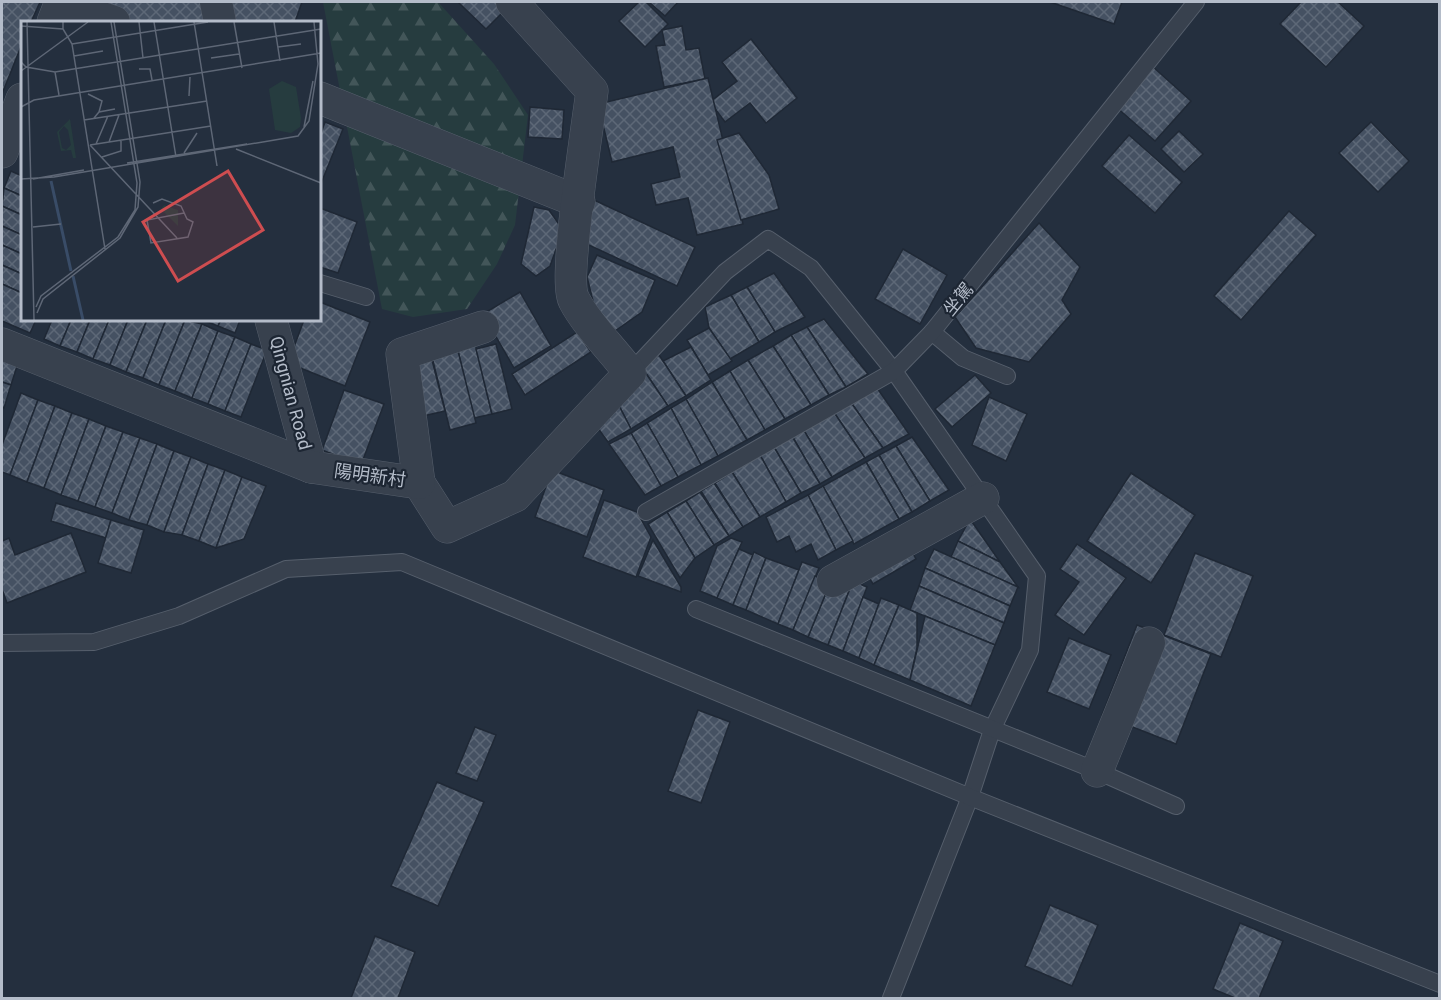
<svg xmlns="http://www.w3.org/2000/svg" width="1441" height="1000" font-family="Roboto,'Noto Sans TC',sans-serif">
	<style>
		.forest { fill: url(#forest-firs) }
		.building { fill: url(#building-cross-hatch); stroke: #1f2835; stroke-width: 1.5 }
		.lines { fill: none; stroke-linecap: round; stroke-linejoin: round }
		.service-casing { stroke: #565f6c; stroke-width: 18 }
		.minor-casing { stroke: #565f6c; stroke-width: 33 }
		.service { stroke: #38414e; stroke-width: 16 }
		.minor { stroke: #38414e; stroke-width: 32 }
		.labels { text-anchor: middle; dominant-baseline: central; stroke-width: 4.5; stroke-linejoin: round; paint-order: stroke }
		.street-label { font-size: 18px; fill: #b4bcc9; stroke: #1d2633 }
		.inset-river { fill: none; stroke: #394c67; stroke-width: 3 }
		.inset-road { fill: none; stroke: #5e6776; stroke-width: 1.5 }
		.view { fill: #ce4d50; fill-opacity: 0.15; stroke: #ce4d50; stroke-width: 3 }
		.inset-edge { fill: none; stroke: #b4bcc9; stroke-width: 3 }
	</style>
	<defs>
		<pattern id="forest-firs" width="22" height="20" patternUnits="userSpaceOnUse" patternTransform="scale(1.5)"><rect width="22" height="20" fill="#263c3f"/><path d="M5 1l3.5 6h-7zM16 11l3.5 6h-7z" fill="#435659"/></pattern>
		<pattern id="building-cross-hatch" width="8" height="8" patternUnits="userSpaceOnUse" patternTransform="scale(1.5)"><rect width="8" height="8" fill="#455162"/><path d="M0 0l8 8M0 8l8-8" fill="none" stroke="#5d6877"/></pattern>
	</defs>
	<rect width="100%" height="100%" fill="#242f3e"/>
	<!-- forest -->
	<polygon class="forest" points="323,2 438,2 494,64 528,115 515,225 497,264 467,309 413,317 382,309"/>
	<!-- building -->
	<g class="building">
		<polygon points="2,2 40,2 31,22 22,22 22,44 2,94"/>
		<polygon points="83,2 207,2 211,22 134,22"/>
		<polygon points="231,2 302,2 295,22 236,22 232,21"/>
		<polygon points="458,2 513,2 486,29"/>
		<polygon points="639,2 646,2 668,24 645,47 619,21"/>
		<polygon points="649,2 678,2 665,16"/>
		<polygon points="1050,2 1122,2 1114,24"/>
		<polygon points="1301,2 1338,2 1364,26 1326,67 1280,24"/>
		<polygon points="682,26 686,50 699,48 705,79 664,87 656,46 665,45 662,30"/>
		<polygon points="751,39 797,98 766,123 750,103 725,122 710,102 737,81 722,62"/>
		<polygon points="1152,66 1191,101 1155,141 1115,106"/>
		<polygon points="708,78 743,224 697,235 688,198 656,205 651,184 680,177 673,147 612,162 598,104"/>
		<polygon points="530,107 564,110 562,139 528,137"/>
		<polygon points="325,122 343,129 320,186 320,136"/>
		<polygon points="1371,122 1409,161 1378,192 1339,153"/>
		<polygon points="1179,131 1203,154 1184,172 1161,149"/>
		<polygon points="739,133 769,175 779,209 741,220 717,140"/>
		<polygon points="1129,135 1182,182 1155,213 1102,166"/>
		<polygon points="11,171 22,176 22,196 4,188"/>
		<polygon points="4,188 22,196 22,215 2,206"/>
		<polygon points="594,200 695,247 677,286 576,239"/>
		<polygon points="2,206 22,215 22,235 2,226"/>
		<polygon points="534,207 549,210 563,230 550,266 536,276 521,264"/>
		<polygon points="320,208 357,222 338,273 320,267"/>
		<polygon points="1289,211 1316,235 1241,320 1214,296"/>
		<polygon points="1039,223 1080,267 1062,300 1071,314 1029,362 976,348 955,317"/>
		<polygon points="2,226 22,235 22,254 2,245"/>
		<polygon points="2,245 22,254 22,274 2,265"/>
		<polygon points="903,249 947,275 920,324 875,299"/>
		<polygon points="597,255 655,280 642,312 612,333 595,309 587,277"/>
		<polygon points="2,265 22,274 22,293 2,284"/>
		<polygon points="774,273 805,317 775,332 747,287"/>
		<polygon points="2,284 22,293 22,320 36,320 30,333 2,321"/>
		<polygon points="747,287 775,332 759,342 731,295"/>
		<polygon points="520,292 551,346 514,368 483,314"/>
		<polygon points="731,295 759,342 730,359 709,328 705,307"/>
		<polygon points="320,302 370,322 345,386 288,363 304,320 320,320"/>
		<polygon points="824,319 868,374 846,387 807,327"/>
		<polygon points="52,320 71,320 60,346 44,339"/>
		<polygon points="71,320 90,320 77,352 60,346"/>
		<polygon points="90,320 109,320 93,359 77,352"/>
		<polygon points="109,320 128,320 110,365 93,359"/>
		<polygon points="128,320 147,320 126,372 110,365"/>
		<polygon points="147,320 166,320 143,378 126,372"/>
		<polygon points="166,320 185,320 159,385 143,378"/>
		<polygon points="185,320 202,324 175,391 159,385"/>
		<polygon points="202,320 221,320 218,326"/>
		<polygon points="221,320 240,320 235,333 218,326"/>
		<polygon points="202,324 218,331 192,398 175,391"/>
		<polygon points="807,327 846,387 829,395 791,335"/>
		<polygon points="709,328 732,361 708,375 687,340"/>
		<polygon points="218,331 235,337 208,404 192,398"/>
		<polygon points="577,332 591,352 525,395 512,374"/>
		<polygon points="791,335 829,395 811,405 773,346"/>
		<polygon points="235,337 251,344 225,411 208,404"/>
		<polygon points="475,343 492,414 474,418 457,347"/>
		<polygon points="251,344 267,350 241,417 225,411"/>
		<polygon points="496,344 512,409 492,414 476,349"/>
		<polygon points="773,346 811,405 785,419 748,360"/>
		<polygon points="457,347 476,423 450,430 431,353"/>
		<polygon points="691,347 711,380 686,396 663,361"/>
		<polygon points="659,355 686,396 668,406 643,369"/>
		<polygon points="431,356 445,411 423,416 409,361"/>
		<polygon points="2,357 18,363 11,385 2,382"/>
		<polygon points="748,360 785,419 765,430 728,372"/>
		<polygon points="643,369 668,406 631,429 614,396"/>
		<polygon points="730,371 765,430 747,440 712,382"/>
		<polygon points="975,375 991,393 952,427 935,409"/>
		<polygon points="2,382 11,385 4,408 2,407"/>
		<polygon points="712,382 747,440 718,456 686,399"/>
		<polygon points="875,385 909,434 883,448 850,401"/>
		<polygon points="344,390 384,404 361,465 322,450"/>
		<polygon points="21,393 38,400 10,475 2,472 2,445"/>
		<polygon points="614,396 631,429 608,442 590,417"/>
		<polygon points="989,397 1027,414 1006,461 972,445"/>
		<polygon points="686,399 718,456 701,465 671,408"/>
		<polygon points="38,400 55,406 27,482 10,475"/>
		<polygon points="850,401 883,448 865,458 833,411"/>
		<polygon points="55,406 72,413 44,488 27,482"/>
		<polygon points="671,408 701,465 678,477 647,423"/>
		<polygon points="833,411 865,458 832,477 803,429"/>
		<polygon points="72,413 89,419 61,495 44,488"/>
		<polygon points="89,419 106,426 78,501 61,495"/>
		<polygon points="647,423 678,477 661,486 631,433"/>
		<polygon points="106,426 123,432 95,507 78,501"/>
		<polygon points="803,429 832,477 820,484 792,436"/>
		<polygon points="123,432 140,438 112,513 95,507"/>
		<polygon points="631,433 661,486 645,495 609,444"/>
		<polygon points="792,436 820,484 801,493 774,447"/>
		<polygon points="912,437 949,490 930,501 896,446"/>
		<polygon points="140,438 157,444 129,520 112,513"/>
		<polygon points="157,444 174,451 147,525 129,520"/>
		<polygon points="896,446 930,501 912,512 879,455"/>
		<polygon points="774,447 801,493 786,502 760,455"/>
		<polygon points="174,451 191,457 164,532 147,525"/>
		<polygon points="760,455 786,502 760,517 732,472"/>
		<polygon points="879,455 912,512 899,519 866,462"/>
		<polygon points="191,457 208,464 182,535 164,532"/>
		<polygon points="866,462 899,519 854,544 823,486"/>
		<polygon points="208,464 225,470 199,541 182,535"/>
		<polygon points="225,470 242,477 216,548 199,541"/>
		<polygon points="552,470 604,490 587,537 535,517"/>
		<polygon points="732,472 760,517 743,527 715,483"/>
		<polygon points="1131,473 1195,515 1151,583 1087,541"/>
		<polygon points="242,477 266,486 244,539 216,548"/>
		<polygon points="714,483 743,527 729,536 701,491"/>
		<polygon points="823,486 853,541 836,550 808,495"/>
		<polygon points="700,492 729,536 714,545 686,501"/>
		<polygon points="808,495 836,550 818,560 811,544 796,552 789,536 777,542 766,517"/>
		<polygon points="604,500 637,512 651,537 636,577 583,557"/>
		<polygon points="686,501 714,545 695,558 667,512"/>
		<polygon points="56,503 111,520 106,538 51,521"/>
		<polygon points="667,512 695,558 680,578 648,524"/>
		<polygon points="970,519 1000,562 958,541"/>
		<polygon points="111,520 144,530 131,573 98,563"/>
		<polygon points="900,531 916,559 873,584 857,556"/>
		<polygon points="71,533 86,572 7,603 2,589 2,541 9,538 15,555"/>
		<polygon points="731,538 742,542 717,598 700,591 717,546"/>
		<polygon points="653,540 681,587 681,592 638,576"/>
		<polygon points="958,541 1000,562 1018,587 951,557"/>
		<polygon points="1077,544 1126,578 1084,635 1055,615 1079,582 1060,569"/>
		<polygon points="739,549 753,555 733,605 717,598"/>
		<polygon points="934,549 1018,587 1010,606 925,568"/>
		<polygon points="754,552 766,558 746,610 733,605"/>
		<polygon points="1195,553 1253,576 1221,657 1164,635"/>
		<polygon points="766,558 799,570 778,624 746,610"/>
		<polygon points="802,562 819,568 793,630 778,624"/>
		<polygon points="925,568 1010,606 1004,623 919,586"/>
		<polygon points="834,573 853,581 828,645 808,637"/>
		<polygon points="815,576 830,583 808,637 793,630"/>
		<polygon points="853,581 867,587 843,651 828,645"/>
		<polygon points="919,586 1004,623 995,645 910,610"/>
		<polygon points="863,597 879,604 859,658 843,651"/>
		<polygon points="881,598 899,605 874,665 859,658"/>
		<polygon points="899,605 917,613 917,648 910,680 874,665"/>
		<polygon points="925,616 995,645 971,706 910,680"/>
		<polygon points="1137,625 1211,654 1176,744 1102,715"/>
		<polygon points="1069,638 1111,655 1089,709 1047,692"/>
		<polygon points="698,710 730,722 701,803 668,791"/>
		<polygon points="475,727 496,735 477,781 456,773"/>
		<polygon points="437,782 484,802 438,906 391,886"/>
		<polygon points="1050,905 1098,925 1072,986 1025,966"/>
		<polygon points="1240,923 1283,941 1259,998 1235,998 1213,989"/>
		<polygon points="375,936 415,952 398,998 351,998"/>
	</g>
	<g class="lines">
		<defs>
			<g id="service">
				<polyline points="320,283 366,297"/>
				<polyline points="932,332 963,358 1007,376"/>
				<polyline points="630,373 725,272 768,239 811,268 894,371 1037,576 1030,650 992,730 970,797 891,998"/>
				<polyline points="646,512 894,371 932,332 1196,2"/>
				<polyline points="696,609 1097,771 1176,806"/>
				<polyline points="2,643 94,642 179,616 286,569 402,562 970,797 1440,984"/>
			</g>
			<g id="minor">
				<polyline points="216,2 220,22"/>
				<polyline points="53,22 60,4 114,22"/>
				<polyline points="320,98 579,202"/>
				<polyline points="2,152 22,99"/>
				<polyline points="271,320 311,467"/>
				<path d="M2 344 311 467 419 483 447 527 515 496 630 373C613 350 587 325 574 300 563 280 588 124 592 91L512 2"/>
				<polyline points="419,483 402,354 483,327"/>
				<polyline points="833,581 983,498"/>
				<polyline points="1097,771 1149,643"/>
			</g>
		</defs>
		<!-- service casing -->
		<use href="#service" class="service-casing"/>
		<!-- minor casing -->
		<use href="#minor" class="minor-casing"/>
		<!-- service -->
		<use href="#service" class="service"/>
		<!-- minor -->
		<use href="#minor" class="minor"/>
	</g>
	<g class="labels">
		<!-- street labels -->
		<g class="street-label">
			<text transform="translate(958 299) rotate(-51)">坐駕</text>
			<text transform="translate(291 393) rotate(75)">Qingnian Road</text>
			<text transform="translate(370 475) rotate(8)">陽明新村</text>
		</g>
	</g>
	<!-- overview -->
	<g transform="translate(21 21)">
		<rect width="300" height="300" fill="#242f3e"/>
		<path d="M261 60 275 66 280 97 279 106 270 112 254 109 248 68ZM49 98 55 137H52L50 129 40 130 36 111ZM43 105 47 109 50 124 45 129 41 127 38 111Z" fill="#263c3f" fill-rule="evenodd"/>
		<path d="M143 184 157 189V205L140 188Z" fill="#263c3f"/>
		<path class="inset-river" d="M30 160 50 250M52 255 62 299"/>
		<path class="inset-road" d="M6 1 13 299M42 1V8L51 23 84 228M118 1 122 37M133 1 155 136M173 1 196 145M213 1 221 47M253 1 259 40M0 5 42 8M51 23 187 1M257 26 280 23M53 35 82 30M190 37 218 33M0 41 5 46 34 51 300 8M118 48H129L131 59M0 50 67 1M34 51 38 74M67 73 81 80 78 91M168 75 169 56M0 86 13 79 300 32M73 97 78 91 94 88M63 99 186 80M283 106 292 60M88 121 98 94M75 123 87 95M69 124 156 217M69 124 190 105M215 128 300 162M163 132 176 112M81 136 100 130V119M106 142 226 123M0 158 33 156 277 115 288 100 297 43 293 1M12 158 63 149M132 182 141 178 160 185 166 198 172 201 167 216 130 222 126 199 163 192M12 206 40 203M15 286 20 275 97 216 114 189 116 162 90 1M16 292 22 278 99 217 117 186 119 161 93 1"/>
		<path class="view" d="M207 150 242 209 157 260 122 201Z"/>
		<rect width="300" height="300" class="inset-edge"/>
	</g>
	<!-- border -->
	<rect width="1441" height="1000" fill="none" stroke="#b4bcc9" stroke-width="6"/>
</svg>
